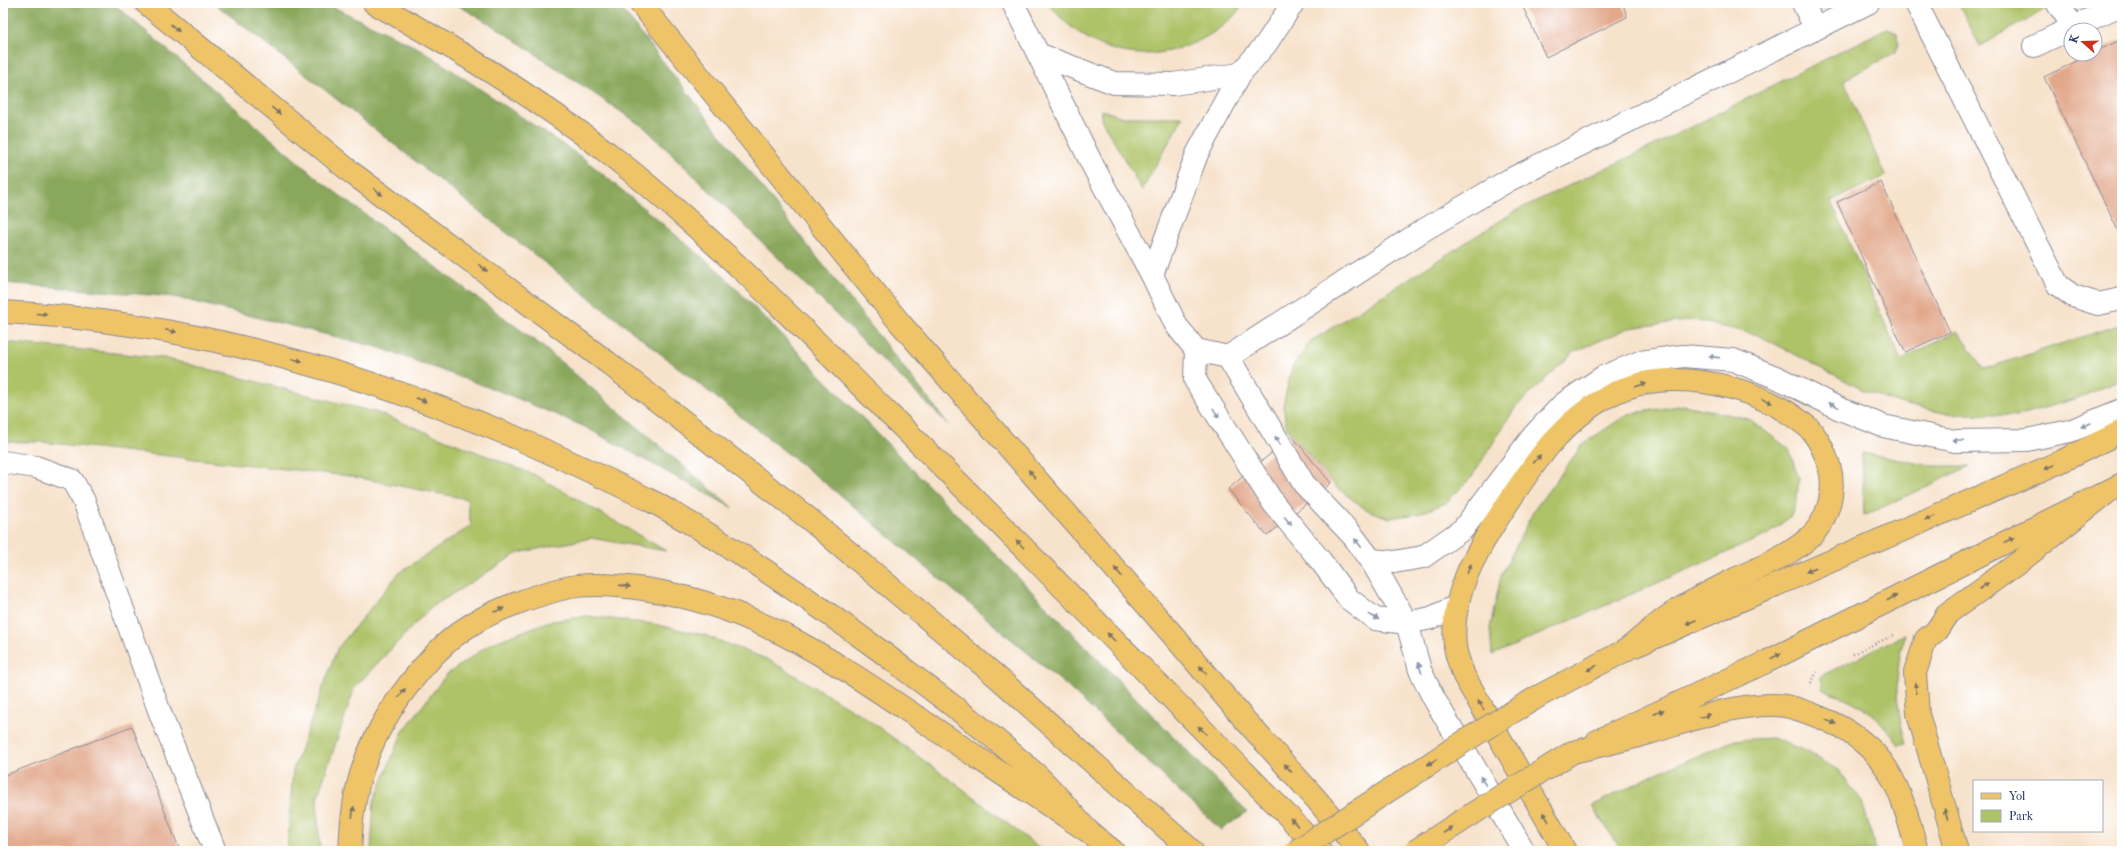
<svg xmlns="http://www.w3.org/2000/svg" width="2125" height="854" font-family="'IM FELL French Canon',serif">
	<style>
		.green { fill: #aec267; stroke: #647862 }
		.forest { fill: #8aa85c; stroke: #526c5d }
		.building { fill: #e2a88b }
		.lines { fill: none; stroke-linecap: round; stroke-linejoin: round }
		.minor-casing { stroke: #898894; stroke-width: 24 }
		.major-casing { stroke: #898894; stroke-width: 24 }
		.highway-casing { stroke: #898894; stroke-width: 24 }
		.path { stroke: #898894; stroke-width: 2.5; stroke-dasharray: 1 3; stroke-linecap: butt }
		.minor { stroke: #fff; stroke-width: 22 }
		.major { stroke: #efc469; stroke-width: 22 }
		.highway { stroke: #efc469; stroke-width: 22 }
		.major-bridge-casing { stroke: #898894; stroke-width: 24; stroke-linecap: butt }
		.major-bridge { stroke: #efc469; stroke-width: 22 }
		.oneway { fill: #7a7263 }
		.oneway2 { fill: #8d97ae }
	</style>
	<rect width="100%" height="100%" fill="#fff"/>
	<filter id="ink" filterUnits="userSpaceOnUse"><feTurbulence type="fractalNoise" baseFrequency=".025" numOctaves="2"/><feDisplacementMap in="SourceGraphic" scale="8" xChannelSelector="R" yChannelSelector="G"/><feConvolveMatrix kernelMatrix="1 2 1 2 8 2 1 2 1" color-interpolation-filters="sRGB"/></filter>
	<filter id="wash" filterUnits="userSpaceOnUse"><feTurbulence type="fractalNoise" baseFrequency=".012" numOctaves="4" result="noise"/><feDisplacementMap in="SourceGraphic" scale="16" xChannelSelector="R" yChannelSelector="G"/><feGaussianBlur stdDeviation="0.9" result="paint"/><feColorMatrix in="noise" values="0 0 0 0 0 0 0 0 0 0 0 0 0 0 0 0 0 1.4 0 .05"/><feComposite in="paint" operator="in"/></filter>
	<g filter="url(#wash)">
		<rect width="100%" height="100%" fill="#f7e2cb"/>
		<!-- green -->
		<g class="green">
			<path d="M1048 3H1244C1222 37 1170 59 1129 53 1097 49 1067 28 1048 3Z"/>
			<polygon points="1958,3 2040,3 2044,10 1980,46"/>
			<polygon points="1887,28 1897,33 1898,43 1896,52 1844,80 1885,176 1831,201 1901,360 1957,331 1984,369 2122,324 2122,380 2078,398 2017,416 1944,413 1906,405 1867,392 1758,335 1694,320 1629,328 1574,352 1515,408 1471,478 1446,503 1418,514 1389,518 1365,509 1337,488 1287,429 1283,406 1292,367 1311,341 1517,210 1659,143"/>
			<polygon points="1102,110 1123,117 1183,117 1142,190 1101,119"/>
			<polygon points="3,342 164,358 378,413 535,475 666,551 591,538 518,553 430,608 355,687 317,798 320,851 287,851 293,770 337,649 400,572 471,526 467,499 349,476 42,442 3,442"/>
			<polygon points="1684,405 1749,419 1789,449 1799,479 1797,499 1791,516 1767,535 1492,655 1490,628 1501,576 1534,510 1583,444 1628,414"/>
			<polygon points="1862,453 1933,466 1970,466 1864,516"/>
			<polygon points="587,616 653,624 704,635 769,660 863,716 963,789 1043,851 371,851 374,801 402,733 446,675 490,644 547,622"/>
			<path d="M1905 634C1894 674 1895 703 1906 743L1899 745C1875 712 1861 703 1822 689L1821 676Z"/>
			<polygon points="1772,738 1806,751 1838,770 1862,801 1876,851 1622,851 1592,806 1657,773 1735,740"/>
		</g>
		<!-- forest -->
		<g class="forest">
			<polygon points="3,3 113,3 319,180 542,346 733,508 583,426 504,393 377,347 174,297 3,283"/>
			<polygon points="214,3 325,3 422,50 587,161 720,272 1247,812 1221,830 1067,686 829,486"/>
			<polygon points="454,3 617,3 949,425 645,128 497,28"/>
		</g>
		<g id="blocks">
			<!-- building -->
			<g class="building">
				<polygon points="1521,3 1625,3 1623,4 1627,17 1546,57"/>
				<polygon points="2122,39 2122,239 2044,77 2091,54 2095,54 2095,52"/>
				<polygon points="1881,182 1950,332 1905,352 1837,202"/>
				<polygon points="1292,436 1331,483 1267,536 1228,489"/>
				<polygon points="132,726 180,851 3,851 3,776"/>
			</g>
		</g>
	</g>
	<g filter="url(#ink)">
		<use href="#blocks" fill-opacity="0" stroke="#898894" stroke-width="1"/>
		<g class="lines">
			<defs>
				<g id="minor">
					<polyline points="1013,3 1094,168 1152,275 1176,325 1196,350"/>
					<polyline points="1803,3 1815,28"/>
					<polyline points="1916,3 2058,285 2073,296 2098,304 2122,299"/>
					<polyline points="2057,3 2074,27"/>
					<polyline points="2034,46 2122,4"/>
					<polyline points="1038,54 1114,83 1173,84 1240,74"/>
					<polyline points="1152,275 1197,154 1240,74 1266,44 1293,3"/>
					<polyline points="1228,357 1304,484 1353,536 1371,560 1407,623 1420,670 1433,697 1524,851"/>
					<polyline points="3,462 36,467 72,480 84,501 160,713 215,851"/>
					<polyline points="1371,560 1394,562 1423,557 1463,529 1533,436 1563,404 1603,377 1640,362 1683,356 1733,360 1778,378 1838,408 1883,426 1955,441 2027,440 2070,431 2122,410"/>
					<polyline points="1457,606 1431,618 1407,623 1375,619 1349,599 1320,560 1274,504 1195,380 1196,350 1228,357 1422,231 1509,180 1868,3"/>
				</g>
				<g id="major">
					<polyline points="1635,646 2060,462 2122,431"/>
					<polyline points="1597,741 1766,662 2122,484"/>
				</g>
				<g id="highway">
					<polyline points="146,3 352,173 607,362 808,518 996,676 1192,851"/>
					<path d="M374 3C464 53 552 107 632 172 721 245 802 328 884 409 1021 543 1154 681 1289 817L1320 851"/>
					<polyline points="640,3 900,323 1172,634 1244,719 1317,800 1359,851"/>
					<path d="M3 312C181 321 353 369 517 438 564 459 611 480 657 504 734 547 808 598 879 650 933 691 989 731 1039 777 1057 794 1072 814 1089 832"/>
					<path d="M1573 752C1599 746 1626 740 1652 732 1692 720 1733 704 1775 705 1790 705 1806 712 1819 717 1887 744 1900 785 1917 851"/>
					<path d="M350 851C351 838 351 825 353 813 360 751 394 697 436 653 460 628 485 615 517 603 536 596 557 589 577 586 599 583 623 586 644 589 752 605 829 658 917 717 974 755 1031 794 1089 832L1113 851"/>
					<path d="M1565 851 1464 676C1461 667 1456 656 1455 646 1450 598 1473 557 1498 518 1530 469 1560 420 1614 393 1626 387 1645 382 1657 381 1706 376 1762 392 1800 421 1805 425 1810 428 1813 433 1821 443 1825 453 1829 465 1835 485 1831 507 1820 525 1804 550 1761 567 1735 579 1715 589 1694 600 1676 611 1658 622 1643 637 1626 650"/>
					<polyline points="1957,851 1918,714 1915,673 1926,639 1936,631 1948,613 2018,563 2109,491"/>
				</g>
			</defs>
			<!-- minor casing -->
			<use href="#minor" class="minor-casing"/>
			<!-- major casing -->
			<use href="#major" class="major-casing"/>
			<!-- highway casing -->
			<use href="#highway" class="highway-casing"/>
			<!-- path -->
			<g class="path">
				<polyline points="1853,654 1896,634"/>
				<polyline points="1811,683 1817,672"/>
			</g>
			<!-- minor -->
			<use href="#minor" class="minor"/>
			<!-- major -->
			<use href="#major" class="major"/>
			<!-- highway -->
			<use href="#highway" class="highway"/>
			<defs>
				<g id="major-bridge">
					<polyline points="1296,851 1468,739 1539,696 1626,650"/>
					<polyline points="1415,851 1480,809 1573,752"/>
				</g>
			</defs>
			<!-- major-bridge casing -->
			<use href="#major-bridge" class="major-bridge-casing"/>
			<!-- major-bridge -->
			<use href="#major-bridge" class="major-bridge"/>
		</g>
		<!-- one-way arrows -->
		<defs><path id="oneway-solid" d="M-6-.8H1V-3.2L6.5 0L1 3.2V.8H-6Z"/></defs>
		<g class="oneway">
			<use href="#oneway-solid" transform="translate(175 28) rotate(40)"/>
			<use href="#oneway-solid" transform="translate(276 111) rotate(39)"/>
			<use href="#oneway-solid" transform="translate(378 192) rotate(36)"/>
			<use href="#oneway-solid" transform="translate(483 268) rotate(36)"/>
			<use href="#oneway-solid" transform="translate(42 314) rotate(5)"/>
			<use href="#oneway-solid" transform="translate(171 331) rotate(12)"/>
			<use href="#oneway-solid" transform="translate(297 360) rotate(14)"/>
			<use href="#oneway-solid" transform="translate(1641 385) rotate(-16)"/>
			<use href="#oneway-solid" transform="translate(421 400) rotate(21)"/>
			<use href="#oneway-solid" transform="translate(1767 401) rotate(22)"/>
			<use href="#oneway-solid" transform="translate(1537 459) rotate(-50)"/>
			<use href="#oneway-solid" transform="translate(2049 467) rotate(157)"/>
			<use href="#oneway-solid" transform="translate(1032 474) rotate(-131)"/>
			<use href="#oneway-solid" transform="translate(1930 518) rotate(157)"/>
			<use href="#oneway-solid" transform="translate(2009 540) rotate(-26)"/>
			<use href="#oneway-solid" transform="translate(1020 544) rotate(-134)"/>
			<use href="#oneway-solid" transform="translate(1469 569) rotate(-68)"/>
			<use href="#oneway-solid" transform="translate(1811 570) rotate(157)"/>
			<use href="#oneway-solid" transform="translate(1118 572) rotate(-131)"/>
			<use href="#oneway-solid" transform="translate(625 586) rotate(8)"/>
			<use href="#oneway-solid" transform="translate(1984 586) rotate(-35)"/>
			<use href="#oneway-solid" transform="translate(1892 598) rotate(-27)"/>
			<use href="#oneway-solid" transform="translate(499 610) rotate(-21)"/>
			<use href="#oneway-solid" transform="translate(1691 622) rotate(157)"/>
			<use href="#oneway-solid" transform="translate(1111 637) rotate(-134)"/>
			<use href="#oneway-solid" transform="translate(1776 656) rotate(-27)"/>
			<use href="#oneway-solid" transform="translate(1592 668) rotate(152)"/>
			<use href="#oneway-solid" transform="translate(1203 670) rotate(-130)"/>
			<use href="#oneway-solid" transform="translate(1916 688) rotate(-93)"/>
			<use href="#oneway-solid" transform="translate(402 693) rotate(-55)"/>
			<use href="#oneway-solid" transform="translate(1481 705) rotate(-120)"/>
			<use href="#oneway-solid" transform="translate(1659 712) rotate(-25)"/>
			<use href="#oneway-solid" transform="translate(1705 716) rotate(-15)"/>
			<use href="#oneway-solid" transform="translate(1831 722) rotate(22)"/>
			<use href="#oneway-solid" transform="translate(1202 730) rotate(-135)"/>
			<use href="#oneway-solid" transform="translate(1432 762) rotate(148)"/>
			<use href="#oneway-solid" transform="translate(1288 768) rotate(-132)"/>
			<use href="#oneway-solid" transform="translate(353 812) rotate(-82)"/>
			<use href="#oneway-solid" transform="translate(1946 814) rotate(-106)"/>
			<use href="#oneway-solid" transform="translate(1546 817) rotate(-120)"/>
			<use href="#oneway-solid" transform="translate(1294 822) rotate(-132)"/>
			<use href="#oneway-solid" transform="translate(1448 830) rotate(-33)"/>
		</g>
		<g class="oneway2">
			<use href="#oneway-solid" transform="translate(1714 357) rotate(-172)"/>
			<use href="#oneway-solid" transform="translate(1834 405) rotate(-154)"/>
			<use href="#oneway-solid" transform="translate(1216 413) rotate(58)"/>
			<use href="#oneway-solid" transform="translate(2086 425) rotate(158)"/>
			<use href="#oneway-solid" transform="translate(1958 440) rotate(-177)"/>
			<use href="#oneway-solid" transform="translate(1278 441) rotate(-121)"/>
			<use href="#oneway-solid" transform="translate(1288 521) rotate(50)"/>
			<use href="#oneway-solid" transform="translate(1358 543) rotate(-128)"/>
			<use href="#oneway-solid" transform="translate(1374 617) rotate(27)"/>
			<use href="#oneway-solid" transform="translate(1420 668) rotate(-108)"/>
			<use href="#oneway-solid" transform="translate(1483 781) rotate(-121)"/>
		</g>
	</g>
	<!-- margin -->
	<rect width="2125" height="854" fill="none" stroke="#fff" stroke-width="16"/>
	<!-- legend -->
	<rect x="1973" y="780" width="130" height="52" fill="#ffffff" stroke="#a4acbf"/>
	<rect x="1981" y="793" width="20" height="6" fill="#efc469" stroke="#a4acbf"/>
	<text x="2009" y="800" font-size="12" fill="#1b2f5e">Yol</text>
	<rect x="1981" y="810" width="20" height="12" fill="#aec267" stroke="#a4acbf"/>
	<text x="2009" y="820" font-size="12" fill="#1b2f5e">Park</text>
	<!-- north arrow -->
	<g transform="translate(2083 42) rotate(290)"><circle r="19" fill="#ffffff" stroke="#a4acbf"/>
	<path d="M0-3L7 15L0 10L-7 15Z" fill="#c8321e"/>
	<text y="-6" font-size="11" font-weight="bold" text-anchor="middle" fill="#1b2f5e">K</text>
	</g>
</svg>
